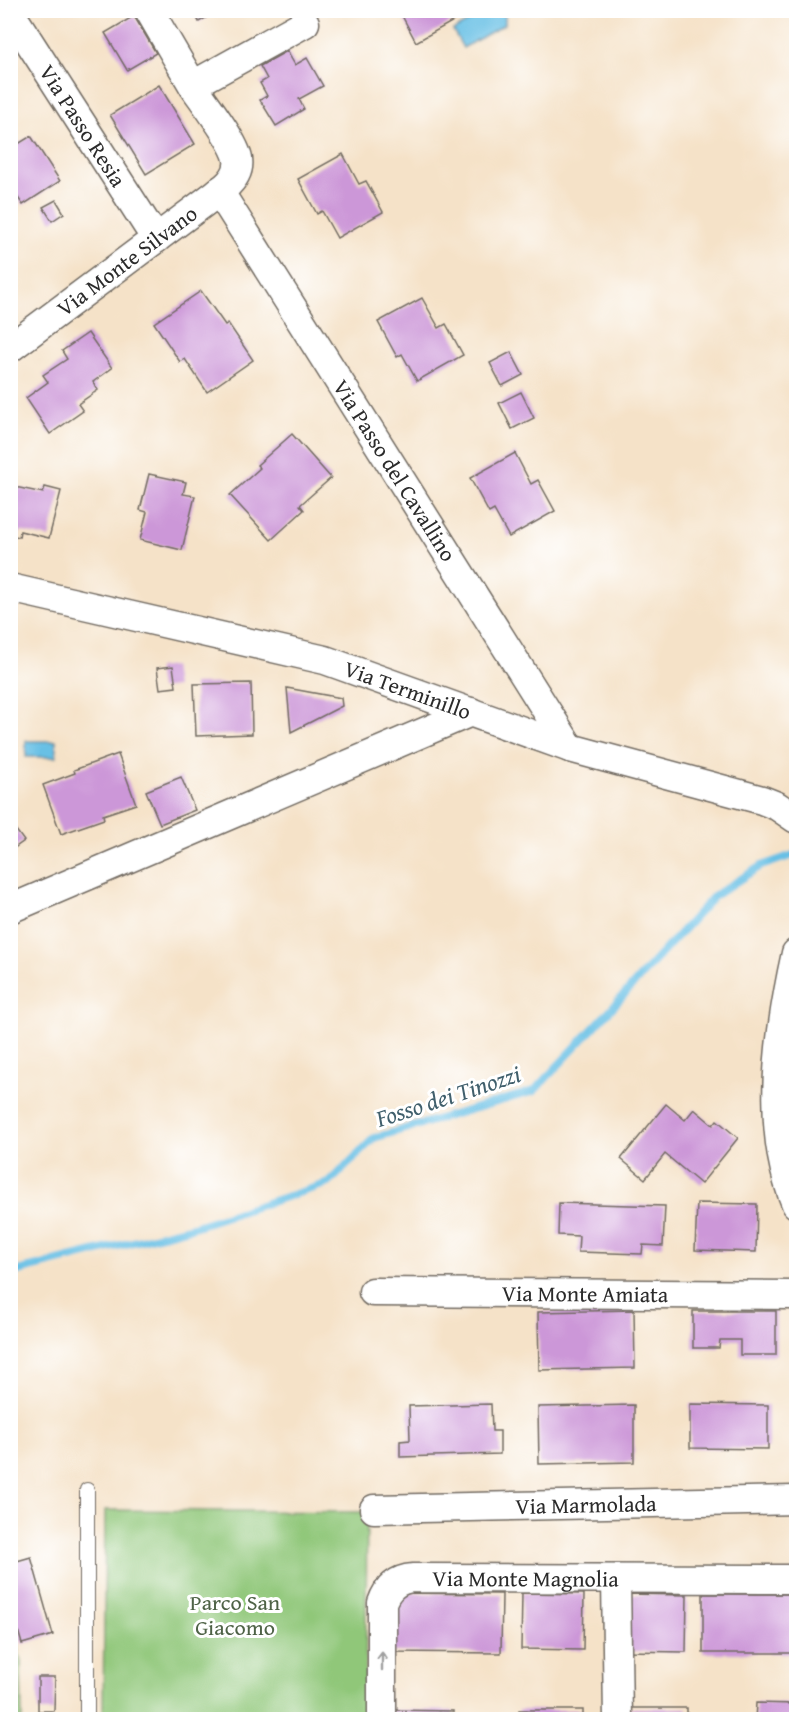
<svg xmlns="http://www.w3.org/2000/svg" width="807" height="1730" font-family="'Gentium Book Plus',serif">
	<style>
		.green { fill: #90c779; stroke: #5e7952; stroke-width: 1.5 }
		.water { fill: #67c0e5; stroke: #497688; stroke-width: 1.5 }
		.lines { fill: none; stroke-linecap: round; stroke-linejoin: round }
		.stream { stroke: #67c0e5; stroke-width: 8 }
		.building { fill: #cc97d8 }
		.service-casing { stroke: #726b62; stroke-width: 16 }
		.minor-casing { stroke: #726b62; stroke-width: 31 }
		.service { stroke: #fff; stroke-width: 14 }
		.minor { stroke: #fff; stroke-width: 28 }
		.oneway { stroke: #a0a0a0 }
		.labels { text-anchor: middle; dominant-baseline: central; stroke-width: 6; stroke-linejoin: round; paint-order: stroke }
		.street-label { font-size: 22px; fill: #2b2b2b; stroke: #fff }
		.park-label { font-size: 22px; fill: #4e6246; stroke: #fff }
		.water-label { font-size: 24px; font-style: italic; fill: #405f6c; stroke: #fff }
	</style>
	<rect width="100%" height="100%" fill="#fff"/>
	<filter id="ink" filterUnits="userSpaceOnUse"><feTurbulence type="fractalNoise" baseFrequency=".0167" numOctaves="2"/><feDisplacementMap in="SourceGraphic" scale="12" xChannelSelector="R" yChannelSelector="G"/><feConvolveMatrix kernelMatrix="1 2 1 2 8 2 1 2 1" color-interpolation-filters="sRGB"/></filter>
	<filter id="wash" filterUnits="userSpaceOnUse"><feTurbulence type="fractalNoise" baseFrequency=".008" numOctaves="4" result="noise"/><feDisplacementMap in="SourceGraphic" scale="24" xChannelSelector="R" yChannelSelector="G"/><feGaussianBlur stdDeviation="1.35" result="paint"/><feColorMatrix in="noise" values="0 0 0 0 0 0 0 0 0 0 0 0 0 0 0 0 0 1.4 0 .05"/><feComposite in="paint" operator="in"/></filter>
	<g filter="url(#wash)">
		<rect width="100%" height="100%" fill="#f5e2c8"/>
		<!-- green -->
		<g class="green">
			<polygon points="105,1510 367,1512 365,1719 103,1720"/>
			<polygon points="10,1620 21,1661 22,1719 11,1719"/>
		</g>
		<!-- water -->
		<g class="water">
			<polygon points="488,11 505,11 505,24 463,48 453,30"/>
			<rect x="26" y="741" width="30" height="16"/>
		</g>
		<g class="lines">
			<!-- stream -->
			<polyline class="stream" points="10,1273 193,1227 329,1183 374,1138 534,1091 600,1021 714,896 761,866 796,854"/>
		</g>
		<g id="blocks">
			<!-- building -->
			<g class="building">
				<polygon points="193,10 219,10 199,22"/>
				<polygon points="399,10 473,10 416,42"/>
				<polygon points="134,16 156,53 127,70 105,33"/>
				<polygon points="287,51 295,65 307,58 323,86 299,99 304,109 276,126 260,100 267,96 260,83 267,79 260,66"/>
				<polygon points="159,85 195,144 146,174 110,115"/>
				<polygon points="31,136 60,181 23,205 10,186 10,149"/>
				<polygon points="343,154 359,184 366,181 383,212 337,238 322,211 317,214 298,179"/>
				<polygon points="56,200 64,213 52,221 43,207"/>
				<polygon points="201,291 225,325 228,323 253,360 207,392 185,359 180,362 154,323"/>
				<polygon points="422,298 439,328 446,324 463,355 417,381 402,354 397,357 378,322"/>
				<polygon points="88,333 112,368 93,382 98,390 78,404 83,411 50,434 26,398 48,382 43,375 67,359 62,351"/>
				<polygon points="511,352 523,375 502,386 490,363"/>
				<polygon points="521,392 534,418 512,429 499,403"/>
				<polygon points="292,434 331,478 300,505 304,510 271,540 230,495 260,468 257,465"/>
				<polygon points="515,453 531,484 538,480 555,511 509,537 494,510 489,513 470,478"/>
				<polygon points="149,474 186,482 183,494 195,496 182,550 140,540 147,512 140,510"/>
				<polygon points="15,487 43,493 45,487 61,491 49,538 20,531 19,537 10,535 10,493 13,493"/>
				<polygon points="173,666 176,687 160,689 157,668"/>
				<polygon points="251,683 252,734 196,736 194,684"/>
				<polygon points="287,688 341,698 342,706 291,732"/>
				<polygon points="118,754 136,804 103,815 104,819 61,834 43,785 75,773 74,770"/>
				<polygon points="181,777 195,810 160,824 146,791"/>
				<polygon points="10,822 24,841 10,851"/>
				<polygon points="666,1104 685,1120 694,1109 713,1125 717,1120 738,1138 701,1184 665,1154 645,1179 621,1159"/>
				<polygon points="559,1203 665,1206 663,1246 643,1245 642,1254 578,1252 579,1236 558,1235"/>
				<polygon points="697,1203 757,1204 756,1252 695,1250"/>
				<polygon points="634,1310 635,1368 539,1370 538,1312"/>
				<polygon points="693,1311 776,1311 776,1355 740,1355 740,1340 720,1340 719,1348 693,1348"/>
				<polygon points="491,1404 492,1431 500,1431 500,1454 400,1457 400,1441 410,1440 409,1406"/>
				<polygon points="690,1404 768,1405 768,1449 690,1448"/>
				<polygon points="634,1405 634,1462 539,1464 538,1407"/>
				<polygon points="31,1557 53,1635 22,1644 10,1603 10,1563"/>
				<polygon points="390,1593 502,1594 501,1653 390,1652"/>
				<polygon points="522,1593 584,1594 583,1650 521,1649"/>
				<polygon points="624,1594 687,1595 686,1652 623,1651"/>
				<rect x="703" y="1594" width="93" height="59"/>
				<polygon points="38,1677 55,1677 54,1711 38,1711"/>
				<polygon points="756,1703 796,1704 796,1720 755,1720"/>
				<polygon points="624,1708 687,1708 687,1720 623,1720"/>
				<polygon points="391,1710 453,1711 453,1720 391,1720"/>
				<rect x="519" y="1710" width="64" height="10"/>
			</g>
		</g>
	</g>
	<g filter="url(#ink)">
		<use href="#blocks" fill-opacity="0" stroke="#726b62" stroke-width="1.5"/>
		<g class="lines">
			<defs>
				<polyline id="service" points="87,1720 87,1490"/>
				<g id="minor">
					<path id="s1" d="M10 12 156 239"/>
					<polyline points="193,85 305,23"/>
					<path id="s2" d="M219 191 570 748"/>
					<path id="s3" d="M10 348 225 187C233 180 240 171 238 159 235 142 205 103 194 87 179 62 164 36 149 10"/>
					<path id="s4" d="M10 588 325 660 570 748 762 800 777 806 796 819"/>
					<polyline points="10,909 471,712"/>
					<path d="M796 953C779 1030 764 1129 796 1204"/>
					<path id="s5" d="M373 1292 796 1295"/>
					<path id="s6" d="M374 1509 796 1500"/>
					<polyline points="616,1579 618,1720"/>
					<path id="s7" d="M382 1720V1603C387 1588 397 1579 413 1578L796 1579"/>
				</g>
			</defs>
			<!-- service casing -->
			<use href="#service" class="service-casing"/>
			<!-- minor casing -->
			<use href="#minor" class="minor-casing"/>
			<!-- service -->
			<use href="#service" class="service"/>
			<!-- minor -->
			<use href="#minor" class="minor"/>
		</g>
		<!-- one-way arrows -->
		<defs><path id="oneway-shaft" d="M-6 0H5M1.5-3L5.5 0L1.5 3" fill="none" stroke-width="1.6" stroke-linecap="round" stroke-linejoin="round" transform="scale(1.5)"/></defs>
		<use class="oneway" href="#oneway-shaft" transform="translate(382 1661) rotate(-90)"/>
	</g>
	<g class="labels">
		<!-- street labels -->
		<g class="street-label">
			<text stroke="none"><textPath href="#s1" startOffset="135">Via Passo Resia</textPath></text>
			<text stroke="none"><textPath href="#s3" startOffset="146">Via Monte Silvano</textPath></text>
			<text stroke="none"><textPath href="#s2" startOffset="330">Via Passo del Cavallino</textPath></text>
			<text stroke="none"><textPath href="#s4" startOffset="411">Via Terminillo</textPath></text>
			<text stroke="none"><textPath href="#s5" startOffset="212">Via Monte Amiata</textPath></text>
			<text stroke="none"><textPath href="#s6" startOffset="212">Via Marmolada</textPath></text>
			<text stroke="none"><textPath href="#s7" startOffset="272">Via Monte Magnolia</textPath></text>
		</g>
		<!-- park labels -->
		<g class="park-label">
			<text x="235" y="1602">Parco San<tspan x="235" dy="25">Giacomo</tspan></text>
		</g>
		<!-- water labels -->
		<g class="water-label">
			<text transform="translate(448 1096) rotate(-18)">Fosso dei Tinozzi</text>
		</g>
	</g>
	<!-- margin -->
	<rect width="807" height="1730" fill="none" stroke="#fff" stroke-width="36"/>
</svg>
